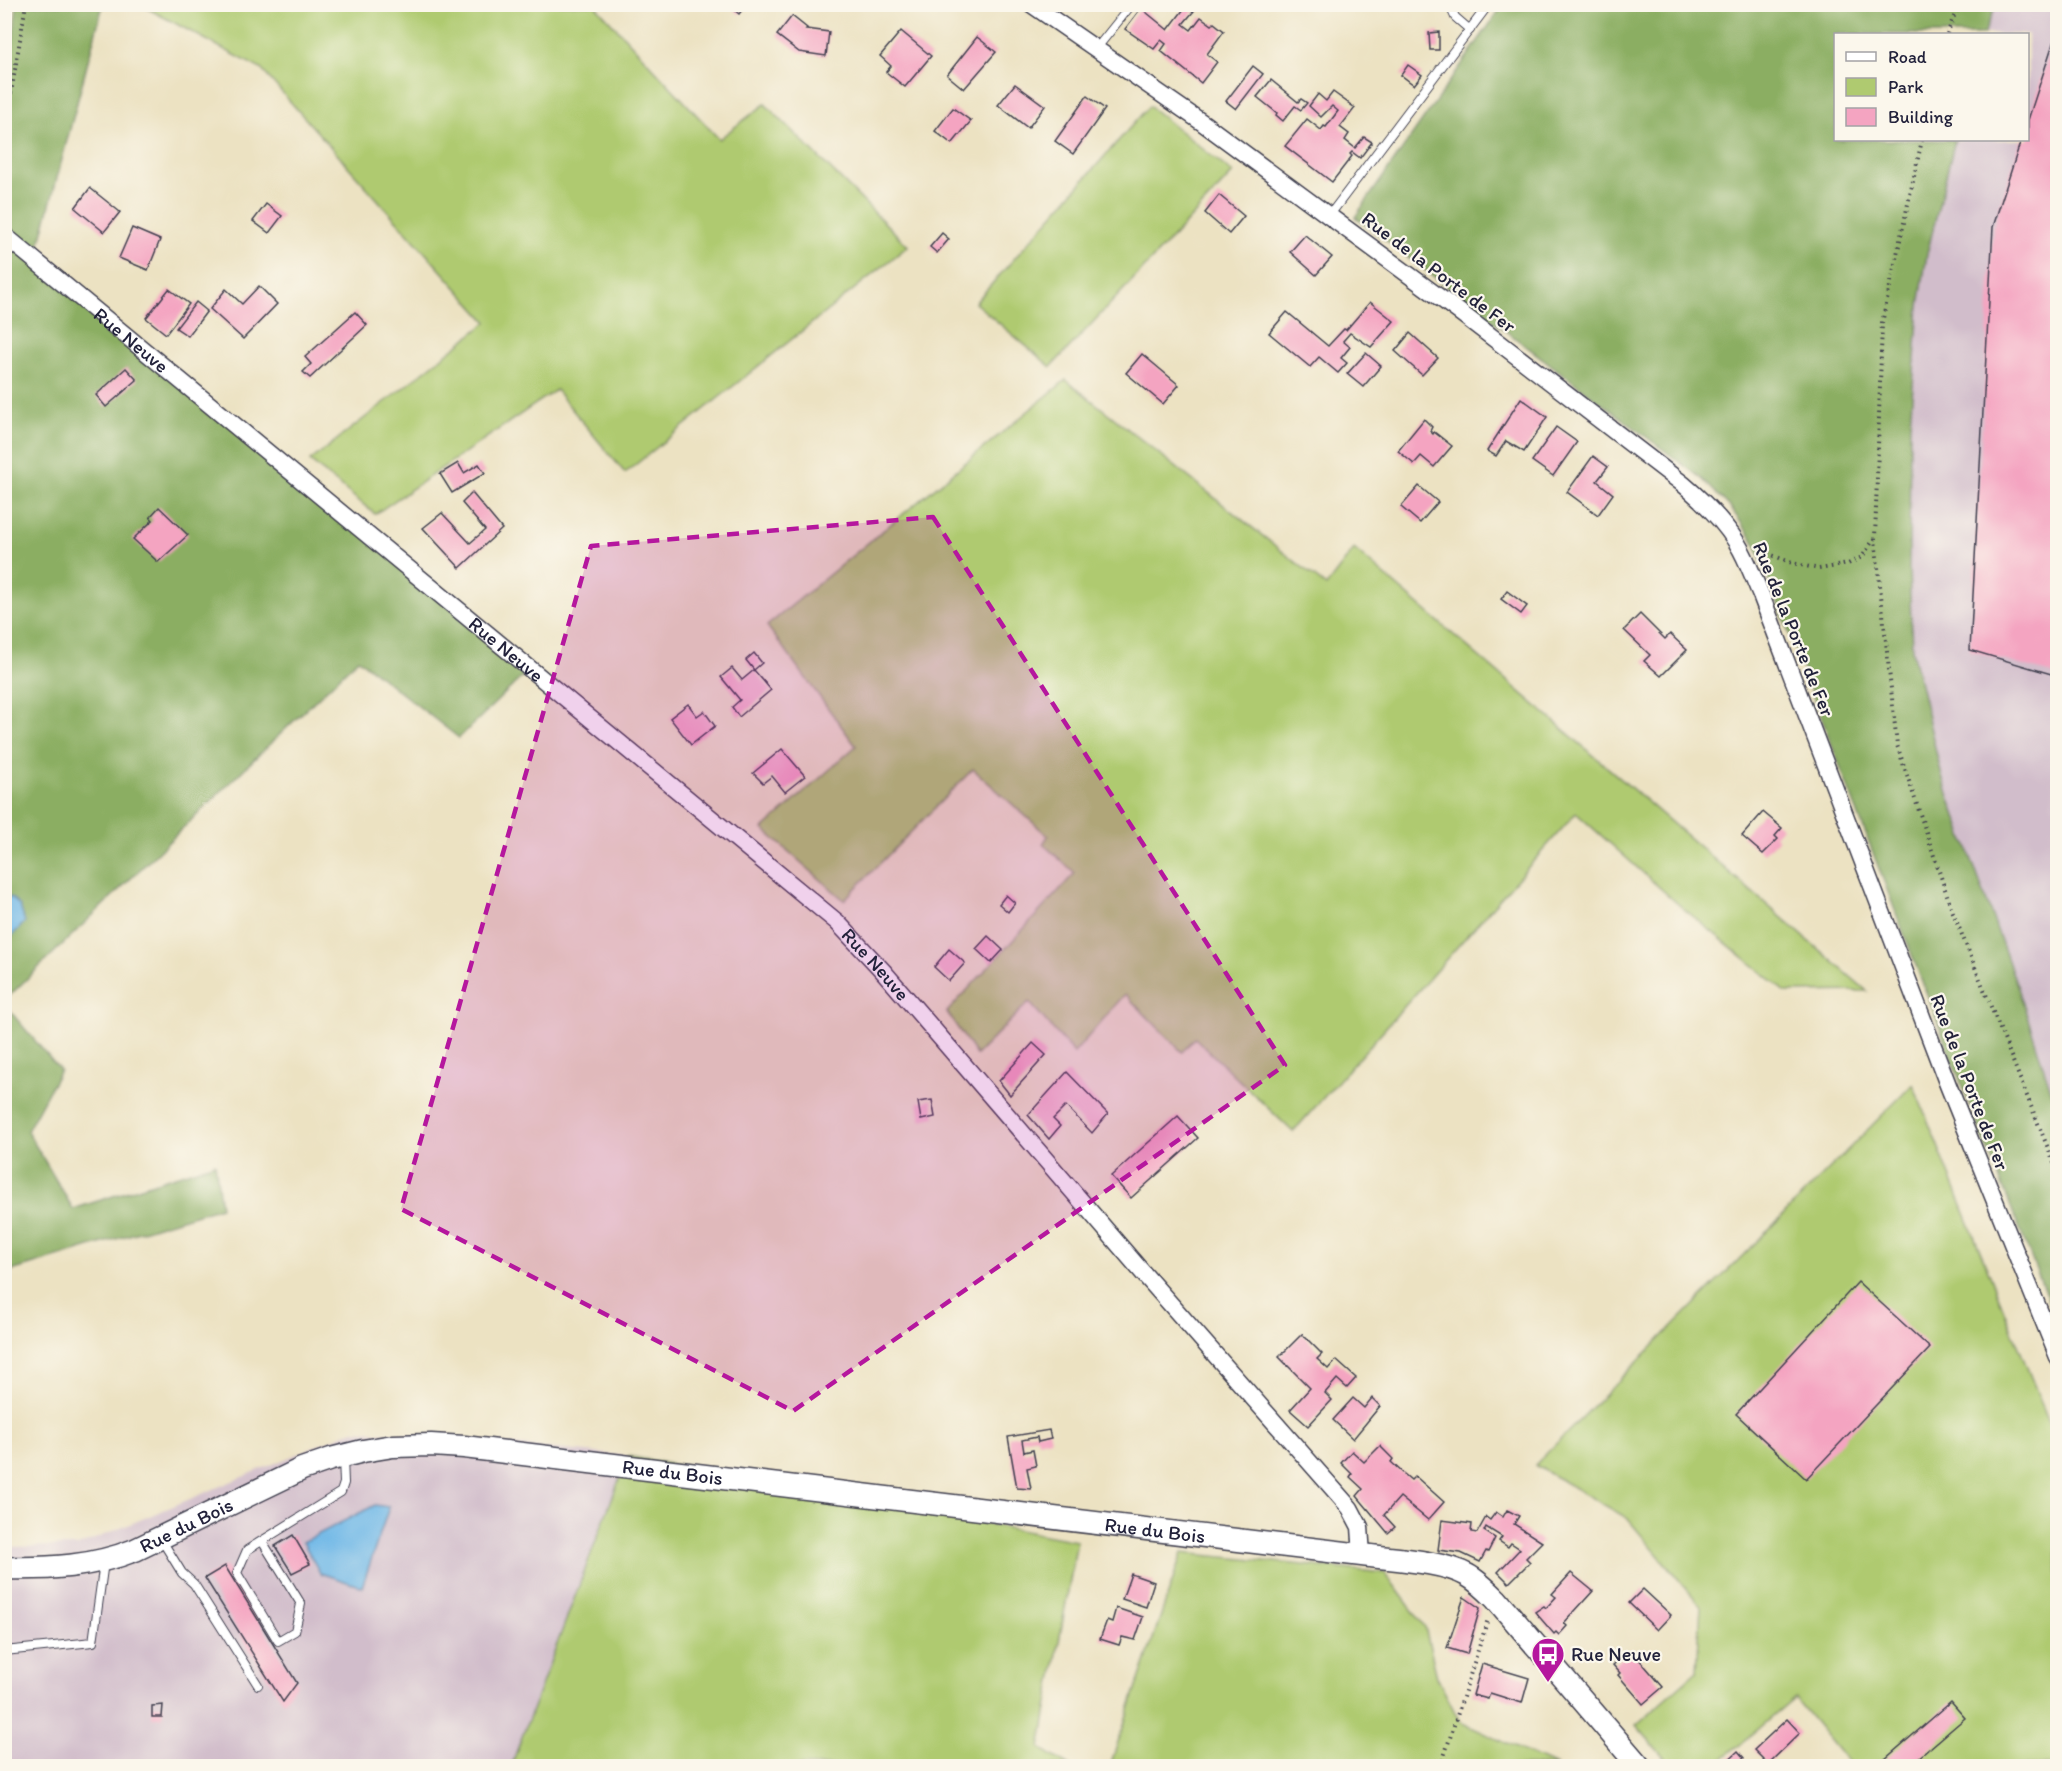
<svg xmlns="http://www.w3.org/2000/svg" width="2062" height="1771" font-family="Itim,sans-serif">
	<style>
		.industrial { fill: #d1bdcb }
		.green { fill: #afca70; stroke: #687656; stroke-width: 1.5 }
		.forest { fill: #8bae62; stroke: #56684e; stroke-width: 1.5 }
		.water { fill: #70b8e7; stroke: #496d91; stroke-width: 1.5 }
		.building { fill: #f4a4c1 }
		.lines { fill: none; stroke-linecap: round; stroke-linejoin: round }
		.lane-casing { stroke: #403f4f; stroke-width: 10 }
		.street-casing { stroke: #403f4f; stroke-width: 19 }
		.secondary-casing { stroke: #403f4f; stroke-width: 25 }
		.path { stroke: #403f4f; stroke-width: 4; stroke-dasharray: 1.5 4.5; stroke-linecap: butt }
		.lane { stroke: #fff; stroke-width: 8 }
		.street { stroke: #fff; stroke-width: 16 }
		.secondary { stroke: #fff; stroke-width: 22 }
		.marked { fill: #b5179e; fill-opacity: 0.2; stroke: #b5179e; stroke-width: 4.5; stroke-dasharray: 12 8; stroke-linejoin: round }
		.labels { text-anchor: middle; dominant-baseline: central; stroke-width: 4.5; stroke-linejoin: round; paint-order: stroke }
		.street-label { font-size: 20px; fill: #22223b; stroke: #fbf7ec }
		.poi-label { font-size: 20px; fill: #22223b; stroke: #fbf7ec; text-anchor: start }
	</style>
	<rect width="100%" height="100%" fill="#fbf7ec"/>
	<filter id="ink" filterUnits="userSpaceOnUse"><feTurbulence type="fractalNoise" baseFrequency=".0167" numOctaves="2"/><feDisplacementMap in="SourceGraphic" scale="12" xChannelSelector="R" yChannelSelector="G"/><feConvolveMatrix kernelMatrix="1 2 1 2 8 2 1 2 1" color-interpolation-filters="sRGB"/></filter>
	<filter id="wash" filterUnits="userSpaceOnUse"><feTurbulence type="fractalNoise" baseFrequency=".008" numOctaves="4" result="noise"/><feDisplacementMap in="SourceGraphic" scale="24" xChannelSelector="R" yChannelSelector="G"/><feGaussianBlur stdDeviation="1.35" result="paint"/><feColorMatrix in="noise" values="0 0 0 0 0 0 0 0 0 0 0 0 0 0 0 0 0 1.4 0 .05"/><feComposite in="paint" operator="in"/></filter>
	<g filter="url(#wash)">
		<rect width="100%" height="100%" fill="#ece2c2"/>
		<!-- industrial -->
		<g class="industrial">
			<polygon points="1996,5 2057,5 2057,1109 2019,991 1942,777 1912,650 1909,568 1910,425 1919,306 1927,254 1955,140 2028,140 2028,34 1984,34"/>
			<polygon points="354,1430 628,1456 511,1766 5,1766 4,1547 78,1546"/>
		</g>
		<!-- green -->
		<g class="green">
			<polygon points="141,5 595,5 719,139 765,104 908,246 625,473 556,390 375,514 310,461 487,322 261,69"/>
			<polygon points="1149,106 1233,173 1051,367 975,303"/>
			<polygon points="1066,380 1326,586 1354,549 1867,991 1786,992 1679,905 1576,813 1293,1132 1195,1038 1182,1052 1125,994 1074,1053 1029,1002 976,1055 947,1012 1075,873 1043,844 1048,836 973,769 844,900 763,829 856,746 767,626"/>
			<polygon points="1913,1084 2057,1442 2057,1766 1851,1766 1795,1698 1715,1766 1671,1766 1636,1725 1697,1671 1701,1606 1627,1518 1535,1465"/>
			<polygon points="628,1456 1077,1541 1040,1748 1069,1766 511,1766"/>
			<polygon points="1182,1553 1385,1573 1425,1627 1437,1677 1460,1722 1556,1766 1110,1766"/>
		</g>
		<!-- forest -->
		<g class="forest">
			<polygon points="17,5 103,5 35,261 527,672 459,738 358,659 5,1000 5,106"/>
			<polygon points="1503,5 1996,5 1984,34 1836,34 1836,140 1955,140 1927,254 1919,306 1910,425 1909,568 1912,650 1942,777 2019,991 2057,1109 2057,1322 1955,1068 1754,541 1730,507 1702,479 1355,217"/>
			<polygon points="4,1004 60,1070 27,1131 73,1209 215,1163 221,1207 5,1273"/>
		</g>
		<!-- water -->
		<g class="water">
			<polygon points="11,897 20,906 25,922 5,943 5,898"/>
			<polygon points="375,1505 389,1507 362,1587 320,1573 303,1542"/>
		</g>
		<g id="blocks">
			<!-- building -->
			<g class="building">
				<polygon points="727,4 747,4 739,14"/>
				<polygon points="1187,5 1199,5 1183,24 1191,30 1201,17 1212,25 1214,23 1224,31 1207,54 1217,62 1201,83 1161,51 1166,44 1161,40 1154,49 1125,29 1141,8 1168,30"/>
				<polygon points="792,16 807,28 806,29 829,32 826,56 799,52 777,35"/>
				<polygon points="2058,28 2058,676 1970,650 1993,227 2021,140 2028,140 2028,120"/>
				<polygon points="901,31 931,56 905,87 886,72 891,66 880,56"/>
				<polygon points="1439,32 1439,50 1430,50 1429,33"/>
				<polygon points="977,37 996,52 964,89 947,75"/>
				<polygon points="1408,65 1422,75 1414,85 1401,75"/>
				<polygon points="1253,66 1263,74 1236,109 1226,101"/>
				<polygon points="1271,80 1298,102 1301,99 1307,103 1301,110 1295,106 1283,121 1276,115 1277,113 1257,97"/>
				<polygon points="1015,84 1045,106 1028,128 998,105"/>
				<polygon points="1333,92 1355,108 1340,127 1349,134 1345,140 1355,148 1364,137 1372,142 1360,158 1352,152 1350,154 1352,156 1332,182 1285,146 1307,119 1321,130 1324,126 1326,127 1338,111 1332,106 1321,117 1309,106 1318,94 1326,101"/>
				<polygon points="1087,96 1105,109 1073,154 1055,141"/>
				<polygon points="953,108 971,121 952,144 935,131"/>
				<polygon points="90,188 120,212 104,232 75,208"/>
				<polygon points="1219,195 1244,216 1229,234 1205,213"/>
				<polygon points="266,204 282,216 269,233 253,221"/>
				<polygon points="132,228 160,240 148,270 119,258"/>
				<polygon points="942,233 949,239 937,253 930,247"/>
				<polygon points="1305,235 1332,257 1316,275 1290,252"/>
				<polygon points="259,286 277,304 243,339 210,309 226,289 242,304"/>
				<polygon points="169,289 189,304 166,334 146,318"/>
				<polygon points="196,302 207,311 188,336 176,328"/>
				<polygon points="1370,302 1394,321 1371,347 1350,333 1343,341 1350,347 1341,358 1347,363 1338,373 1319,357 1310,367 1269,333 1287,312 1328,346 1344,329 1346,330"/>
				<polygon points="355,312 367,325 310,378 303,372 311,364 305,357"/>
				<polygon points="1410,333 1438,358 1422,375 1395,351"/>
				<polygon points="1366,353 1381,366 1363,387 1347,374"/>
				<polygon points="1142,354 1179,385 1163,404 1126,373"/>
				<polygon points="126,368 137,380 106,407 96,395"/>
				<polygon points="1521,398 1547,417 1524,452 1506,441 1496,456 1487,451"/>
				<polygon points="1424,419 1432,427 1430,431 1433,434 1434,432 1452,446 1434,467 1421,456 1414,464 1398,451"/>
				<polygon points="1556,427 1577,442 1553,476 1532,461"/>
				<polygon points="1593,456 1608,467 1597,481 1613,494 1598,515 1567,492"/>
				<polygon points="458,463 464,473 479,464 485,473 452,493 440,474"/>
				<polygon points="1419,486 1438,502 1420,523 1401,507"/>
				<polygon points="472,493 502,529 460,568 423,528 442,513 470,543 485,530 462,503"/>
				<polygon points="159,507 188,535 158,562 133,539 153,520 150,517"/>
				<polygon points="1507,591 1527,606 1521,614 1501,599"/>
				<polygon points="1640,614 1665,639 1670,634 1687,650 1661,676 1644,661 1650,655 1624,630"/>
				<polygon points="754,653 762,663 754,670 746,660"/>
				<polygon points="732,668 742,680 754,670 771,690 739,717 732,707 740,700 721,677"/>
				<polygon points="688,704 697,716 704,711 715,726 691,745 670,718"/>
				<polygon points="782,749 805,776 785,792 772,776 763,783 753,773"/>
				<polygon points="1763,812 1782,828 1775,836 1778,839 1763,854 1742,836"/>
				<polygon points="1006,895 1015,903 1008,912 999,904"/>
				<polygon points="988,936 1003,950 991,963 976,949"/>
				<polygon points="949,949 965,963 949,981 934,967"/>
				<polygon points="1033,1043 1046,1055 1010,1095 999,1081"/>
				<polygon points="1067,1072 1108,1114 1092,1133 1066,1106 1053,1119 1060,1126 1049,1139 1028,1115"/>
				<polygon points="932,1100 935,1117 921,1120 918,1102"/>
				<polygon points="1178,1116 1198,1138 1131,1198 1111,1176"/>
				<polygon points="1858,1282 1930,1348 1806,1479 1736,1414"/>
				<polygon points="1302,1334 1322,1354 1317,1359 1328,1369 1336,1360 1356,1378 1347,1388 1337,1379 1325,1393 1332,1400 1308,1426 1290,1410 1310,1388 1279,1357"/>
				<polygon points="1353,1398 1364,1408 1372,1398 1380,1406 1353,1439 1333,1420"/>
				<polygon points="1049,1430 1051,1439 1038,1442 1037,1437 1022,1440 1024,1452 1033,1450 1036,1466 1027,1468 1031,1489 1017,1488 1008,1437"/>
				<polygon points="1380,1446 1393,1459 1391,1462 1404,1474 1411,1480 1415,1476 1444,1502 1428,1520 1400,1497 1384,1515 1395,1527 1388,1533 1357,1496 1363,1489 1350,1477 1352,1474 1341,1463 1352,1451 1364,1462"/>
				<polygon points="1507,1510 1519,1516 1514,1524 1542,1542 1526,1558 1530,1562 1509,1583 1498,1572 1520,1549 1511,1543 1508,1547 1499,1541 1502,1537 1486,1527 1484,1531 1495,1538 1488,1552 1486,1551 1480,1562 1461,1553 1438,1550 1442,1520 1472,1524 1471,1532 1477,1533 1486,1517 1490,1520 1496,1512 1503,1517"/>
				<polygon points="293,1535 310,1564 292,1573 275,1546"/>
				<polygon points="225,1566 297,1683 283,1702 205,1578"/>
				<polygon points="1571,1573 1593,1591 1564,1623 1567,1626 1559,1635 1556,1632 1554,1634 1535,1612 1544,1606 1546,1608 1556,1597 1552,1594"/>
				<polygon points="1131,1574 1154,1582 1146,1607 1122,1599"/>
				<polygon points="1643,1589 1671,1615 1657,1630 1629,1603"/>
				<polygon points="1464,1597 1480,1608 1467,1654 1447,1648"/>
				<polygon points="1116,1608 1143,1617 1135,1640 1122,1637 1119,1645 1100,1639 1107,1620 1112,1622"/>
				<polygon points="1631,1650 1663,1687 1643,1704 1618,1675 1620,1673 1613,1665"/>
				<polygon points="1482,1664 1529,1678 1522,1703 1490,1693 1488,1699 1473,1695"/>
				<polygon points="1951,1702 1965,1718 1909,1766 1877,1766"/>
				<polygon points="163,1705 162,1717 152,1717 152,1706"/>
				<polygon points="1787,1719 1800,1733 1768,1764 1754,1750"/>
				<polygon points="1738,1751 1744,1758 1734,1766 1722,1766"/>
			</g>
		</g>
	</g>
	<g filter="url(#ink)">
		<use href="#blocks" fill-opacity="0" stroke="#403f4f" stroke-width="1.5"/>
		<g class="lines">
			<defs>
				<g id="lane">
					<polyline points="1449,4 1455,17 1470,30"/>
					<polyline points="1096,49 1132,4"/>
					<polyline points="1329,216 1489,4"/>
					<polyline points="161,1539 182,1573 194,1584 258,1685"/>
					<polyline points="262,1541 301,1604 295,1631 278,1641 237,1573 247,1550 341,1492 344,1483 343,1458"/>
					<polyline points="4,1651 93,1642 104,1562"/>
				</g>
				<g id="street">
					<path d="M1031 4 1203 123 1329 216 1462 314 1683 484C1703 501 1723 520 1737 543 1747 559 1753 577 1761 595L1948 1085 2058 1357"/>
					<path id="s1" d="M4 235 837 922 883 971 1144 1274 1350 1508 1360 1527 1362 1555"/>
				</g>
				<g id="secondary">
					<path id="s2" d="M4 1568C50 1569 92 1567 135 1550L302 1469 331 1459 363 1451 393 1446 431 1445 464 1447 1362 1555C1392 1559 1442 1561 1467 1575 1478 1581 1487 1590 1496 1599L1639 1766"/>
				</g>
			</defs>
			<!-- lane casing -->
			<use href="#lane" class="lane-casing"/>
			<!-- street casing -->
			<use href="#street" class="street-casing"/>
			<!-- secondary casing -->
			<use href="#secondary" class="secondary-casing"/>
			<!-- path -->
			<g class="path">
				<polyline points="1947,34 1959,4"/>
				<polyline points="4,135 26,4"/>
				<polyline points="1922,140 1882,323 1875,539 1897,745 1952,910 2058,1173"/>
				<polyline points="1762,551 1792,563 1819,569 1848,564 1862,557 1874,539"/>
				<polyline points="1441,1766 1488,1619"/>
			</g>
			<!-- lane -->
			<use href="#lane" class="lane"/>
			<!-- street -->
			<use href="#street" class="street"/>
			<!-- secondary -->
			<use href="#secondary" class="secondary"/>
		</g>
	</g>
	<!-- marked area -->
	<path class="marked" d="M933 517 1285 1065 793 1411 401 1209 591 546Z"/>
	<!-- icons -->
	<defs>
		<symbol id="bus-pin" viewBox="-11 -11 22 30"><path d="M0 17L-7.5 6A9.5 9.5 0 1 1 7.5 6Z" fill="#b5179e" stroke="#fbf7ec"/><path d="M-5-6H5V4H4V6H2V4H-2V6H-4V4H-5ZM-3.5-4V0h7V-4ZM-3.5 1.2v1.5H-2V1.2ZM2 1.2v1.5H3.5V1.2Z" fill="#fff"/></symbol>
	</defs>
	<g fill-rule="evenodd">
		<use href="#bus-pin" x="1529" y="1635" width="38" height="52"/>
	</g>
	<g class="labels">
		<!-- street labels -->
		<g class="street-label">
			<text transform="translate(1439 272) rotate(37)">Rue de la Porte de Fer</text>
			<text stroke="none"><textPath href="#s1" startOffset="165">Rue Neuve</textPath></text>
			<text transform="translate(1794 629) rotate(68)">Rue de la Porte de Fer</text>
			<text stroke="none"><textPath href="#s1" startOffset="651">Rue Neuve</textPath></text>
			<text stroke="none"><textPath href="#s1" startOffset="1137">Rue Neuve</textPath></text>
			<text transform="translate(1970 1082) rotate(69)">Rue de la Porte de Fer</text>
			<text stroke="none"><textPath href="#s2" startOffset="694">Rue du Bois</textPath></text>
			<text stroke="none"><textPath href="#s2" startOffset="190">Rue du Bois</textPath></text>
			<text stroke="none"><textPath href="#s2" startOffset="1180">Rue du Bois</textPath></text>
		</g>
		<!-- poi labels -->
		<g class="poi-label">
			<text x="1571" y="1654">Rue Neuve</text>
		</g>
	</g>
	<!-- margin -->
	<rect width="2062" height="1771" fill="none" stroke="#fbf7ec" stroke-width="24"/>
	<!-- legend -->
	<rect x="1834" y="33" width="195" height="108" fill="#fbf7ec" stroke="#a4a2a5" stroke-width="1.5"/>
	<rect x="1846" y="52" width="30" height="9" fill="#ffffff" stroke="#a4a2a5" stroke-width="1.5"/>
	<text x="1888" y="63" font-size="18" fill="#22223b">Road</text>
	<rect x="1846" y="78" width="30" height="18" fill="#afca70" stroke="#a4a2a5" stroke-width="1.5"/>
	<text x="1888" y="93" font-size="18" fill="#22223b">Park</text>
	<rect x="1846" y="108" width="30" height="18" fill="#f4a4c1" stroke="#a4a2a5" stroke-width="1.5"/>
	<text x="1888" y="123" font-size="18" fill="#22223b">Building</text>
</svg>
